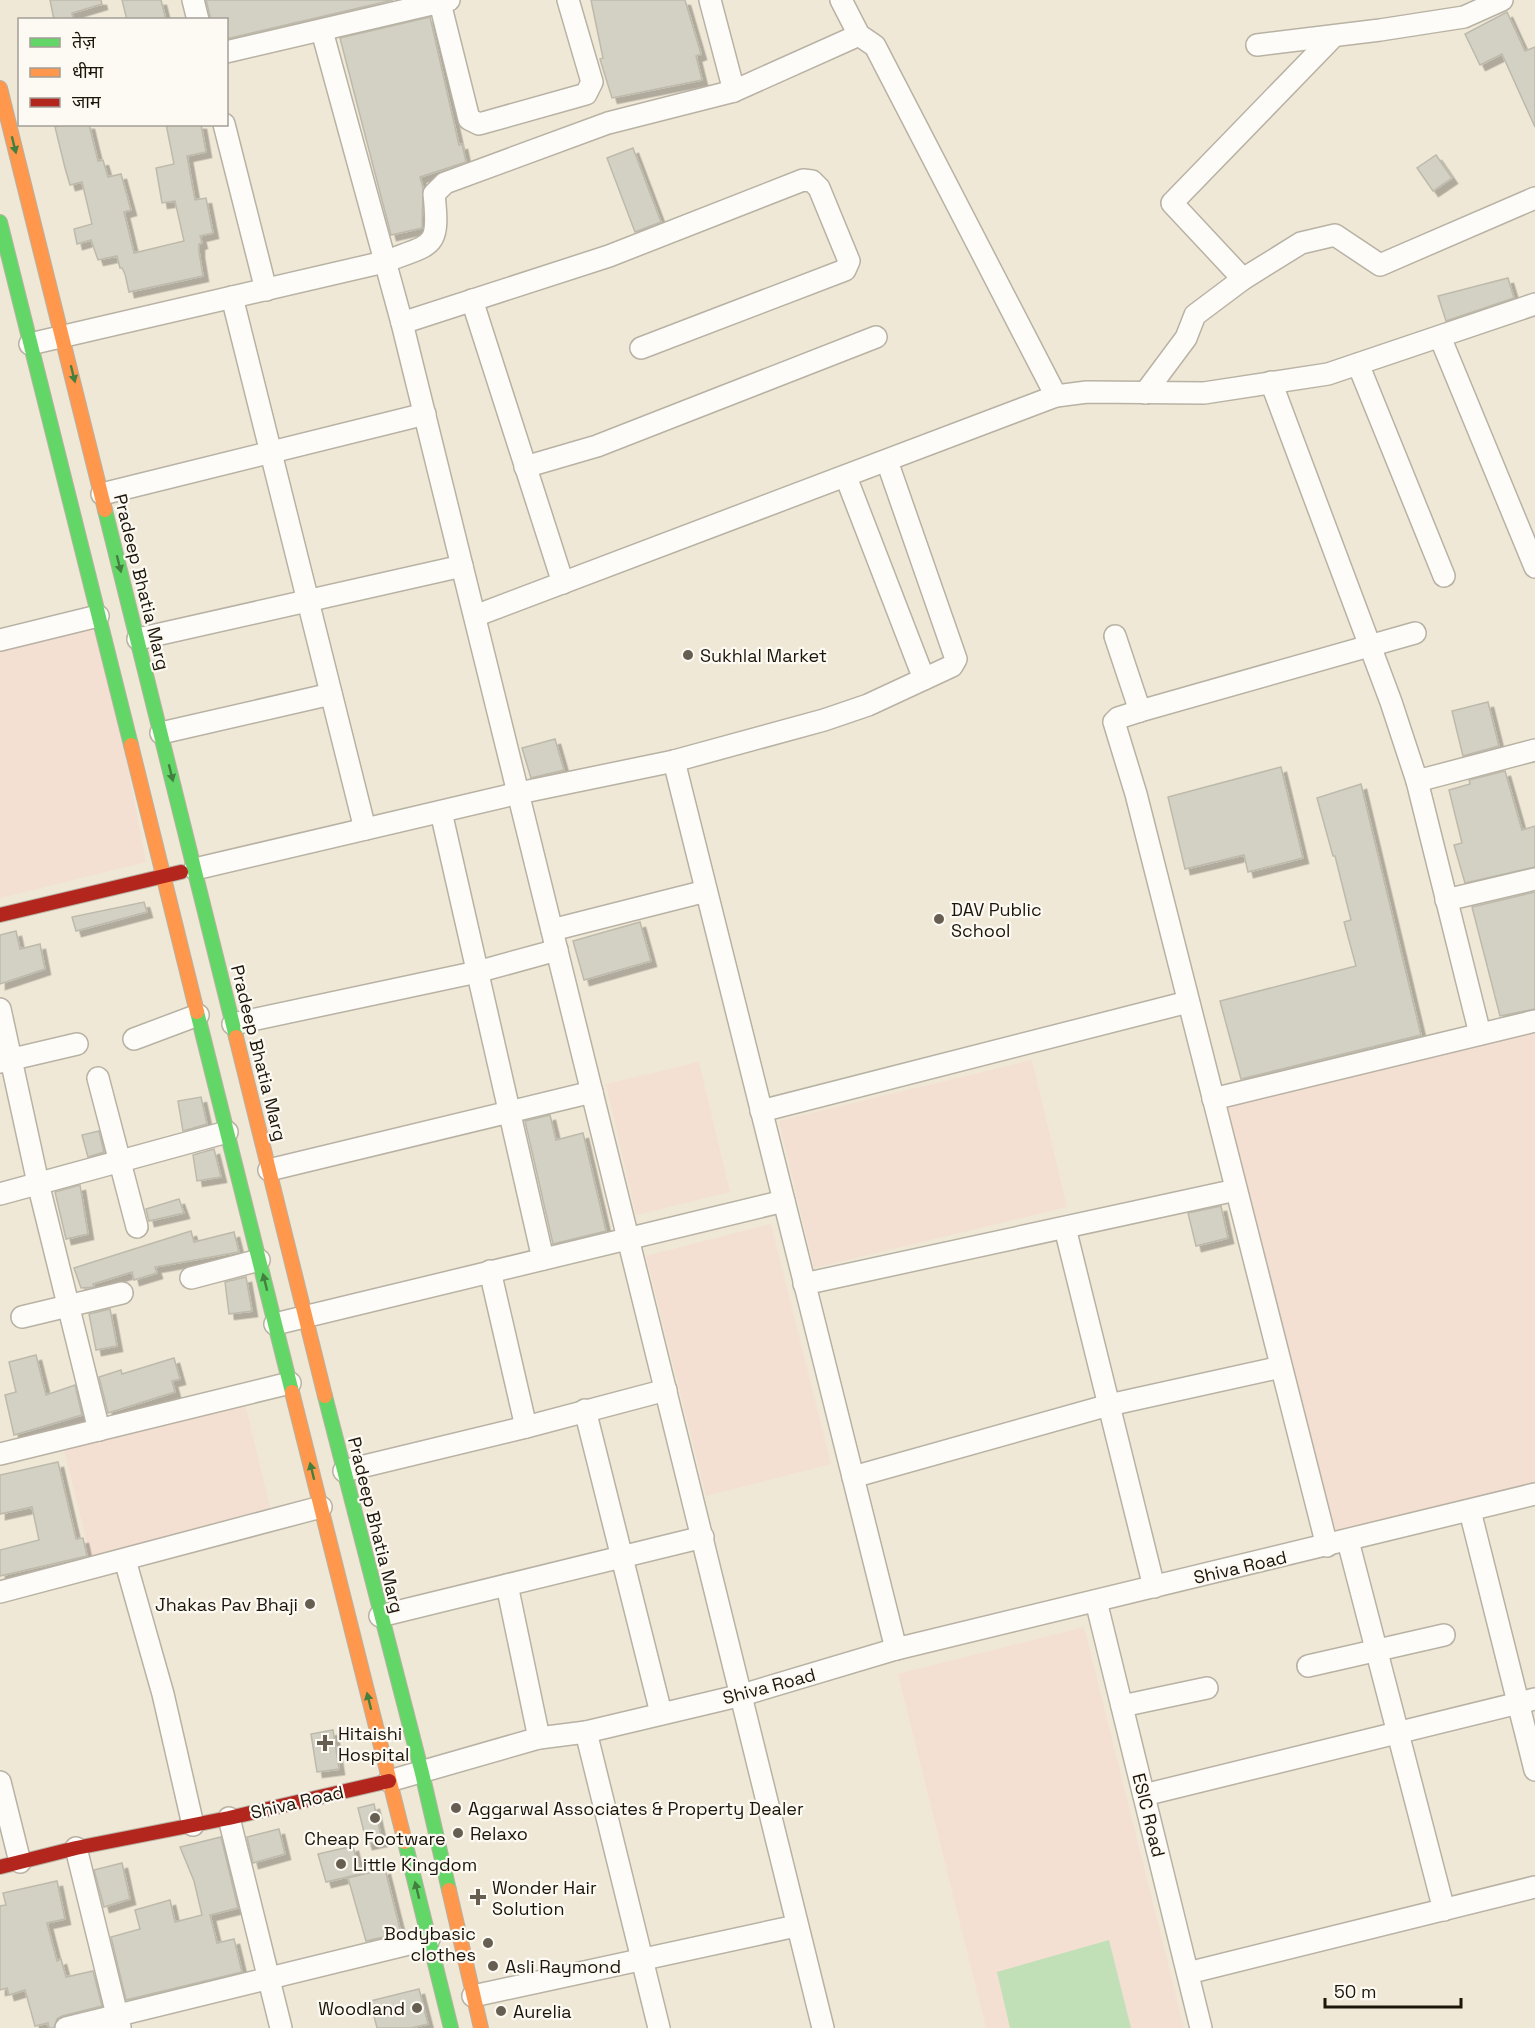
<svg xmlns="http://www.w3.org/2000/svg" width="1535" height="2028" font-family="'Space Grotesk','Noto Sans Devanagari',sans-serif">
	<style>
		.green { fill: #f4dfd3 }
		.water { fill: #c1e0b8 }
		.building { fill: #d3d1c3; stroke: #bdbaac; stroke-width: 1.5; filter: url(#shadow) }
		.lines { fill: none; stroke-linecap: round; stroke-linejoin: round }
		.street-casing { stroke: #b8b2a4; stroke-width: 24 }
		.fast-casing { stroke: #b8b2a4; stroke-width: 16 }
		.slow-casing { stroke: #b8b2a4; stroke-width: 16 }
		.jam-casing { stroke: #b8b2a4; stroke-width: 16 }
		.street { stroke: #fdfcf9; stroke-width: 21 }
		.fast { stroke: #63d668; stroke-width: 14 }
		.slow { stroke: #ff974d; stroke-width: 14 }
		.jam { stroke: #b3261e; stroke-width: 14 }
		.oneway { fill: #437f3e }
		.poi-dot { fill: #665f51; stroke: #fdfaf4; stroke-width: 2 }
		.labels { text-anchor: middle; dominant-baseline: central; stroke-width: 4.5; stroke-linejoin: round; paint-order: stroke }
		.street-label { font-size: 18px; fill: #1b150a; stroke: #fdfaf4 }
		.poi-label { font-size: 18px; fill: #1b150a; stroke: #fdfaf4; text-anchor: start }
	</style>
	<defs>
		<filter id="shadow"><feDropShadow dx="5.5" dy="5.5" stdDeviation="0" flood-color="#0004"/></filter>
	</defs>
	<rect width="100%" height="100%" fill="#f0e8d6"/>
	<!-- green -->
	<g class="green">
		<polygon points="101,627 146,862 0,898 0,652"/>
		<polygon points="1535,1032 1535,1484 1333,1537 1225,1107"/>
		<polygon points="1032,1060 1067,1207 814,1268 779,1121"/>
		<polygon points="699,1062 730,1192 636,1215 606,1084"/>
		<polygon points="771,1224 831,1464 706,1496 646,1256"/>
		<polygon points="244,1399 271,1511 90,1556 63,1445"/>
		<polygon points="1084,1627 1184,2028 986,2028 898,1674"/>
	</g>
	<!-- water -->
	<polygon class="water" points="1109,1940 1131,2028 1010,2028 997,1972"/>
	<!-- building -->
	<g class="building">
		<polygon points="50,0 101,0 102,4 72,13 73,20 54,20"/>
		<polygon points="122,0 161,0 166,20 127,20"/>
		<polygon points="206,0 393,0 226,39 226,20 211,20"/>
		<polygon points="591,0 685,0 701,54 696,56 702,80 612,98 600,59 603,58"/>
		<polygon points="1507,12 1525,51 1535,47 1535,127 1502,54 1480,65 1465,34"/>
		<polygon points="430,17 459,145 462,144 466,162 420,177 423,188 422,228 391,235 340,38"/>
		<polygon points="64,124 89,124 98,161 103,160 108,177 121,174 131,210 124,212 134,253 184,241 175,201 162,203 156,168 174,164 166,124 201,124 206,152 187,156 195,200 206,198 213,233 200,236 202,243 199,244 199,252 203,276 129,292 125,274 122,268 120,268 117,256 98,260 91,240 77,244 74,229 92,224 82,182 70,185 65,168 55,127"/>
		<polygon points="633,148 661,222 635,232 607,158"/>
		<polygon points="1436,155 1452,178 1433,191 1417,168"/>
		<polygon points="1508,278 1514,298 1446,321 1438,296"/>
		<polygon points="1488,702 1499,746 1463,756 1452,711"/>
		<polygon points="555,739 564,770 531,778 522,748"/>
		<polygon points="1281,767 1303,858 1248,872 1244,855 1185,869 1168,797"/>
		<polygon points="1505,771 1522,830 1535,826 1535,867 1465,883 1454,845 1462,843 1449,790 1470,784 1469,780"/>
		<polygon points="1361,784 1421,1035 1241,1079 1220,1001 1356,966 1344,922 1351,920 1335,856 1333,856 1317,798"/>
		<polygon points="1535,892 1535,1009 1500,1016 1472,907"/>
		<polygon points="144,902 147,912 76,931 72,917"/>
		<polygon points="640,922 651,961 584,980 573,941"/>
		<polygon points="16,931 20,949 40,944 45,969 0,984 0,935"/>
		<polygon points="201,1097 207,1124 183,1131 178,1101"/>
		<polygon points="550,1115 556,1140 583,1133 606,1231 553,1244 525,1121"/>
		<polygon points="99,1131 104,1152 88,1157 82,1135"/>
		<polygon points="214,1149 221,1177 197,1181 193,1155"/>
		<polygon points="80,1185 88,1234 66,1239 55,1192"/>
		<polygon points="179,1199 184,1213 149,1221 146,1209"/>
		<polygon points="1221,1206 1228,1238 1196,1246 1188,1213"/>
		<polygon points="191,1231 194,1242 234,1232 239,1252 155,1267 157,1273 134,1280 132,1272 93,1284 94,1287 81,1288 74,1268"/>
		<polygon points="246,1277 252,1311 229,1314 225,1282"/>
		<polygon points="110,1309 117,1346 96,1350 89,1314"/>
		<polygon points="36,1355 46,1395 75,1385 82,1415 14,1435 5,1395 16,1392 9,1362"/>
		<polygon points="174,1358 180,1379 172,1381 175,1392 108,1413 99,1377 121,1370 122,1374"/>
		<polygon points="58,1462 76,1539 83,1538 87,1556 0,1576 0,1550 39,1540 32,1507 0,1514 0,1475"/>
		<polygon points="333,1730 339,1769 317,1772 311,1734"/>
		<polygon points="374,1804 382,1841 367,1844 358,1808"/>
		<polygon points="279,1829 285,1854 253,1863 247,1837"/>
		<polygon points="221,1837 238,1908 210,1915 217,1943 234,1939 242,1972 126,2000 111,1937 140,1929 135,1910 170,1900 175,1922 202,1915 194,1881 180,1847"/>
		<polygon points="353,1846 360,1874 326,1882 318,1854"/>
		<polygon points="122,1863 130,1899 104,1907 94,1870"/>
		<polygon points="385,1869 401,1933 366,1941 348,1878"/>
		<polygon points="57,1881 65,1919 47,1923 57,1961 61,1959 66,1977 93,1971 102,2006 62,2016 57,2019 54,2028 49,2028 48,2023 35,2026 25,1990 9,1995 7,1988 0,1990 0,1906 6,1905 3,1893"/>
		<polygon points="419,1989 428,2024 411,2028 377,2028 370,2001"/>
	</g>
	<g class="lines">
		<defs>
			<g id="street">
				<polyline points="193,0 198,20"/>
				<polyline points="710,0 734,91"/>
				<polyline points="841,0 859,35 875,46 1056,396"/>
				<polyline points="440,3 469,119 479,124 586,94 592,82 568,0"/>
				<polyline points="322,31 402,323 823,2028"/>
				<polyline points="1257,45 1380,30 1464,17 1502,0"/>
				<polyline points="226,52 449,0"/>
				<polyline points="224,124 266,290"/>
				<polyline points="1243,279 1301,243 1335,235 1380,265 1535,198"/>
				<polyline points="232,297 365,829"/>
				<polyline points="472,300 563,583"/>
				<polyline points="402,323 609,256 803,180 812,181 819,188 849,261 845,270 641,348"/>
				<polyline points="1440,337 1535,567"/>
				<path d="M30 344 384 262C433 243 440 250 434 194L445 183 608 123 734 91 859 35"/>
				<polyline points="1358,364 1444,576"/>
				<polyline points="1271,382 1391,702 1417,781 1480,1034"/>
				<polyline points="1145,393 1186,338 1195,315 1243,279 1172,203 1334,36"/>
				<polyline points="525,467 597,446 876,337"/>
				<polyline points="846,477 924,679"/>
				<polyline points="102,494 425,414"/>
				<polyline points="475,616 1056,396 1087,392 1204,393 1328,374 1535,304"/>
				<polyline points="1115,636 1140,711"/>
				<polyline points="138,639 462,566"/>
				<polyline points="0,640 98,616"/>
				<polyline points="161,733 331,694"/>
				<polyline points="674,761 896,1649"/>
				<polyline points="1417,781 1535,750"/>
				<polyline points="441,812 543,1259"/>
				<polyline points="195,869 519,793 674,761 824,720 868,705 952,666 956,659 887,461"/>
				<polyline points="1446,900 1535,879"/>
				<polyline points="552,930 706,891"/>
				<polyline points="0,1009 38,1183 99,1430"/>
				<polyline points="233,1024 477,972 557,950"/>
				<polyline points="134,1039 198,1015"/>
				<polyline points="0,1062 77,1044"/>
				<polyline points="98,1078 137,1227"/>
				<polyline points="1213,1099 1535,1021"/>
				<polyline points="761,1111 1188,1002"/>
				<polyline points="269,1170 592,1092"/>
				<polyline points="0,1194 227,1132"/>
				<polyline points="1065,1228 1154,1587"/>
				<polyline points="490,1271 526,1427"/>
				<polyline points="191,1278 259,1260"/>
				<polyline points="804,1284 1236,1190"/>
				<polyline points="22,1317 122,1293"/>
				<polyline points="275,1324 784,1201"/>
				<polyline points="585,1410 661,1713"/>
				<polyline points="0,1454 290,1383"/>
				<polyline points="344,1471 526,1427 666,1390"/>
				<polyline points="853,1477 1109,1405 1281,1367"/>
				<polyline points="1470,1511 1535,1770"/>
				<polyline points="1348,1541 1444,1910"/>
				<polyline points="1327,1546 1136,794 1114,722 1118,718 1140,711 1415,633"/>
				<polyline points="125,1560 163,1694 193,1825"/>
				<polyline points="507,1585 539,1738"/>
				<polyline points="0,1592 321,1507"/>
				<polyline points="1096,1601 1201,2028"/>
				<polyline points="380,1616 703,1537"/>
				<polyline points="1308,1666 1444,1635"/>
				<polyline points="1122,1706 1207,1688"/>
				<polyline points="586,1732 659,2028"/>
				<polyline points="389,1781 539,1738 586,1732 742,1695 896,1649 1535,1494"/>
				<polyline points="0,1782 20,1862"/>
				<polyline points="1144,1795 1535,1699"/>
				<polyline points="229,1818 281,2028"/>
				<polyline points="76,1848 120,2027"/>
				<polyline points="1188,1973 1535,1887"/>
				<polyline points="473,1996 796,1926"/>
				<polyline points="66,2028 429,1939"/>
			</g>
			<g id="fast">
				<polyline points="0,222 131,745"/>
				<polyline points="105,510 236,1037"/>
				<polyline points="197,1012 292,1392"/>
				<polyline points="325,1396 422,1773 449,1890"/>
				<polyline points="405,1842 451,2028"/>
			</g>
			<g id="slow">
				<polyline points="0,88 105,510"/>
				<polyline points="131,745 197,1012"/>
				<polyline points="236,1037 325,1396"/>
				<polyline points="292,1392 405,1842"/>
				<polyline points="449,1890 481,2028"/>
			</g>
			<g id="jam">
				<polyline points="0,915 181,872"/>
				<polyline points="0,1867 76,1848 229,1818 389,1781"/>
			</g>
		</defs>
		<!-- street casing -->
		<use href="#street" class="street-casing"/>
		<!-- fast casing -->
		<use href="#fast" class="fast-casing"/>
		<!-- slow casing -->
		<use href="#slow" class="slow-casing"/>
		<!-- jam casing -->
		<use href="#jam" class="jam-casing"/>
		<!-- street -->
		<use href="#street" class="street"/>
		<!-- fast -->
		<use href="#fast" class="fast"/>
		<!-- slow -->
		<use href="#slow" class="slow"/>
		<!-- jam -->
		<use href="#jam" class="jam"/>
	</g>
	<!-- one-way arrows -->
	<defs><path id="oneway-solid" d="M-6-.8H1V-3.2L6.5 0L1 3.2V.8H-6Z" transform="scale(1.5)"/></defs>
	<g class="oneway">
		<use href="#oneway-solid" transform="translate(14 145) rotate(76)"/>
		<use href="#oneway-solid" transform="translate(73 374) rotate(76)"/>
		<use href="#oneway-solid" transform="translate(119 564) rotate(76)"/>
		<use href="#oneway-solid" transform="translate(171 773) rotate(76)"/>
		<use href="#oneway-solid" transform="translate(265 1282) rotate(-104)"/>
		<use href="#oneway-solid" transform="translate(312 1471) rotate(-104)"/>
		<use href="#oneway-solid" transform="translate(369 1701) rotate(-104)"/>
		<use href="#oneway-solid" transform="translate(417 1890) rotate(-104)"/>
	</g>
	<!-- markers -->
	<g class="poi-dot">
		<circle cx="688" cy="655" r="6"/>
		<circle cx="939" cy="919" r="6"/>
		<circle cx="310" cy="1604" r="6"/>
		<path d="M322 1734h6v6h6v6h-6v6h-6v-6h-6v-6h6z"/>
		<circle cx="456" cy="1808" r="6"/>
		<circle cx="375" cy="1818" r="6"/>
		<circle cx="458" cy="1833" r="6"/>
		<circle cx="341" cy="1864" r="6"/>
		<path d="M475 1888h6v6h6v6h-6v6h-6v-6h-6v-6h6z"/>
		<circle cx="488" cy="1943" r="6"/>
		<circle cx="493" cy="1966" r="6"/>
		<circle cx="417" cy="2008" r="6"/>
		<circle cx="501" cy="2011" r="6"/>
	</g>
	<g class="labels">
		<!-- street labels -->
		<g class="street-label">
			<text transform="translate(142 582) rotate(76)">Pradeep Bhatia Marg</text>
			<text transform="translate(259 1053) rotate(76)">Pradeep Bhatia Marg</text>
			<text transform="translate(376 1525) rotate(76)">Pradeep Bhatia Marg</text>
			<text transform="translate(1240 1567) rotate(-13)">Shiva Road</text>
			<text transform="translate(769 1686) rotate(-15)">Shiva Road</text>
			<text transform="translate(297 1802) rotate(-13)">Shiva Road</text>
			<text transform="translate(1149 1815) rotate(76)">ESIC Road</text>
		</g>
		<!-- poi labels -->
		<g class="poi-label">
			<text x="700" y="655">Sukhlal Market</text>
			<text x="951" y="909">DAV Public<tspan x="951" dy="21">School</tspan></text>
			<text x="298" y="1604" text-anchor="end">Jhakas Pav Bhaji</text>
			<text x="338" y="1733">Hitaishi<tspan x="338" dy="21">Hospital</tspan></text>
			<text x="468" y="1808">Aggarwal Associates &amp; Property Dealer</text>
			<text x="470" y="1833">Relaxo</text>
			<text x="375" y="1838" text-anchor="middle">Cheap Footware</text>
			<text x="353" y="1864">Little Kingdom</text>
			<text x="492" y="1887">Wonder Hair<tspan x="492" dy="21">Solution</tspan></text>
			<text x="476" y="1933" text-anchor="end">Bodybasic<tspan x="476" dy="21">clothes</tspan></text>
			<text x="505" y="1966">Asli Raymond</text>
			<text x="405" y="2008" text-anchor="end">Woodland</text>
			<text x="513" y="2011">Aurelia</text>
		</g>
	</g>
	<!-- legend -->
	<rect x="18" y="18" width="210" height="108" fill="#fdfaf4" stroke="#a39e96" stroke-width="1.5"/>
	<rect x="30" y="38" width="30" height="9" fill="#63d668" stroke="#a39e96" stroke-width="1.5"/>
	<text x="72" y="48" font-size="18" fill="#1b150a">तेज़</text>
	<rect x="30" y="68" width="30" height="9" fill="#ff974d" stroke="#a39e96" stroke-width="1.5"/>
	<text x="72" y="78" font-size="18" fill="#1b150a">धीमा</text>
	<rect x="30" y="98" width="30" height="9" fill="#b3261e" stroke="#a39e96" stroke-width="1.5"/>
	<text x="72" y="108" font-size="18" fill="#1b150a">जाम</text>
	<!-- scale -->
	<path d="M1325 1998v9h136v-9" fill="none" stroke="#1b150a" stroke-width="3"/>
	<text x="1334" y="1998" font-size="18" fill="#1b150a" stroke="#fdfaf4" stroke-width="4.5" paint-order="stroke">50 m</text>
</svg>
